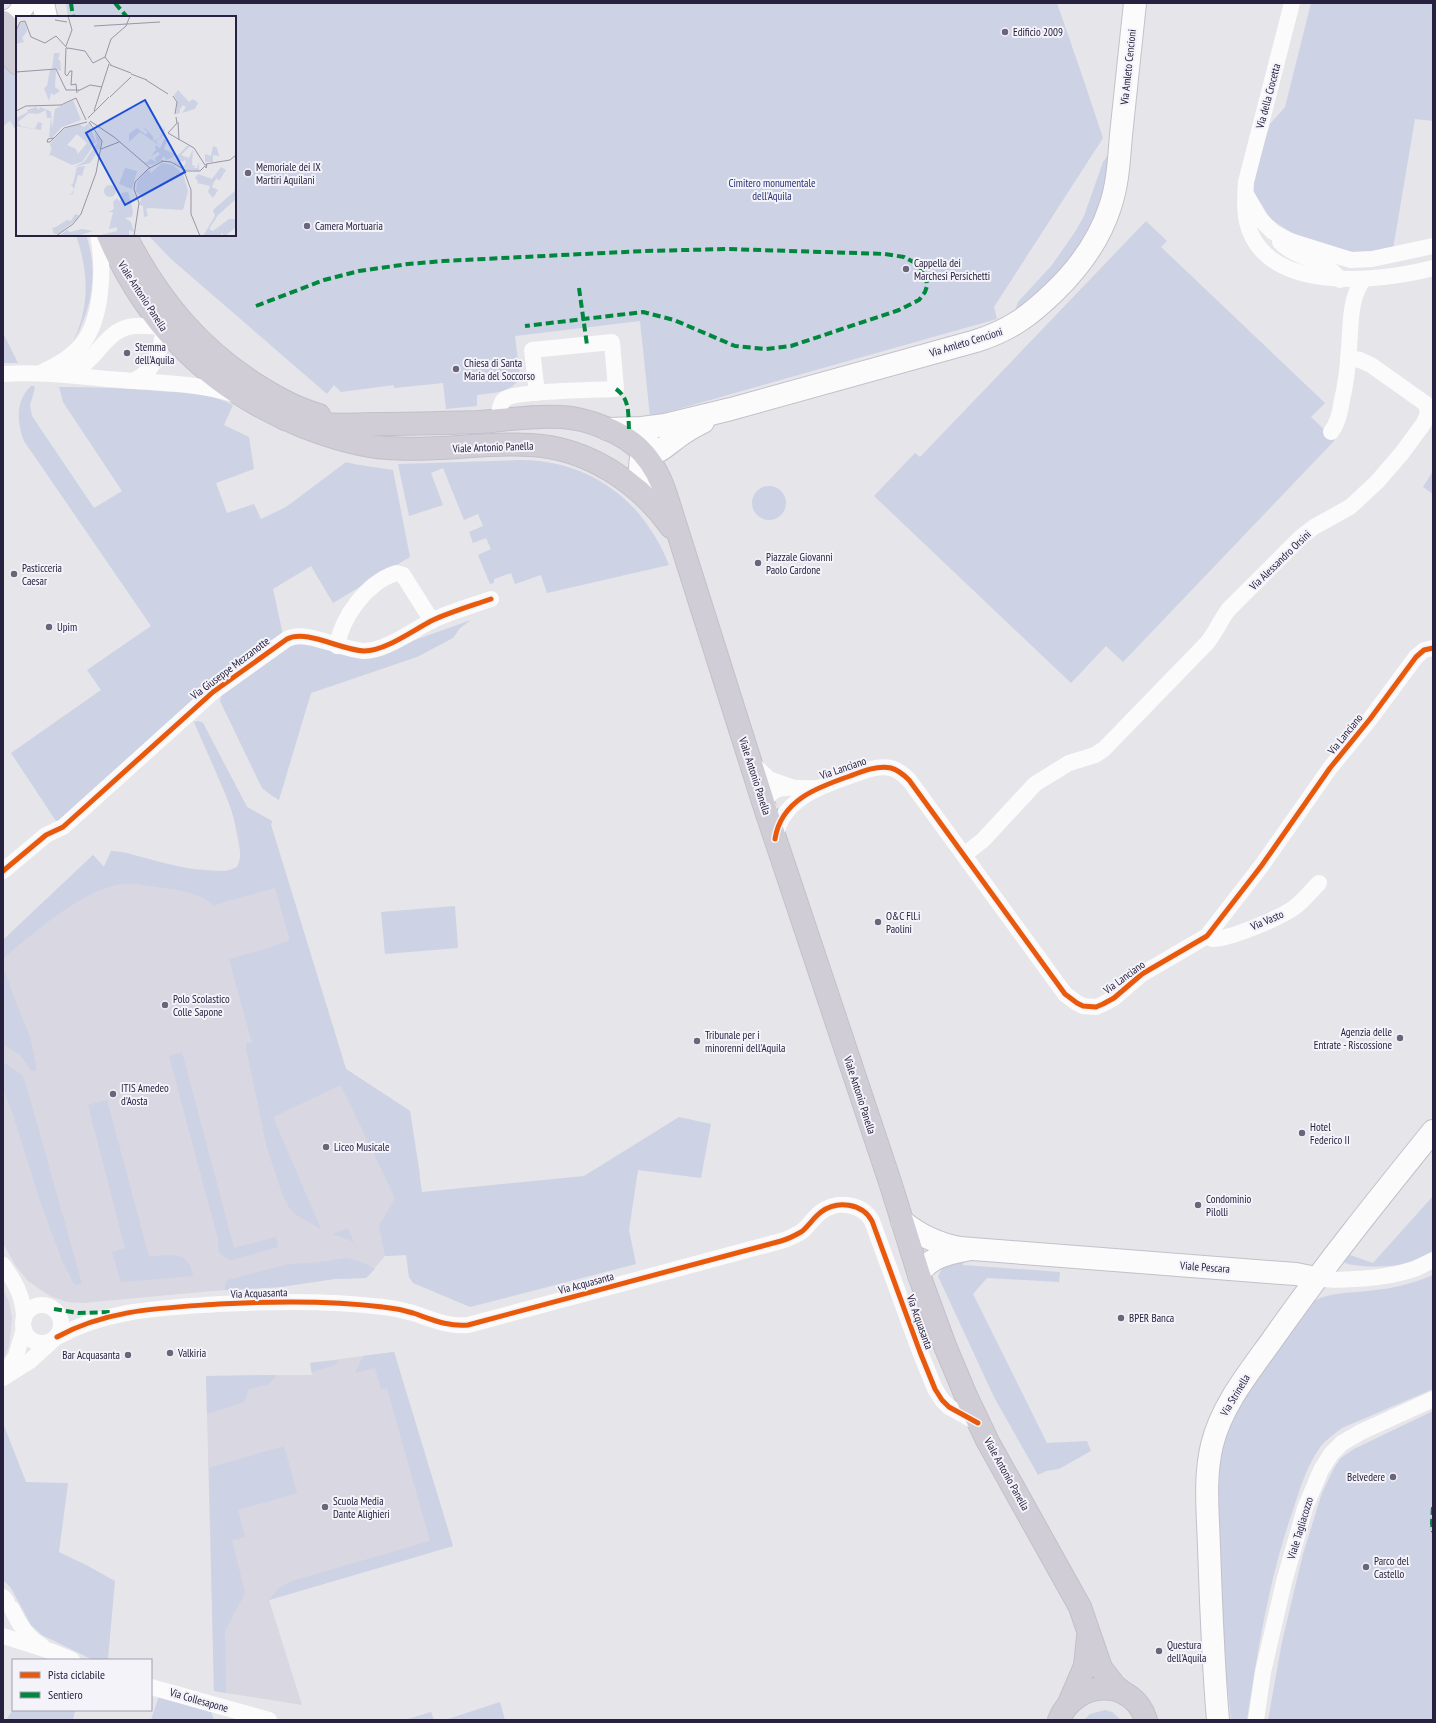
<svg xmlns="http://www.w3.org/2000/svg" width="1436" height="1723" font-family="'PT Sans Narrow',sans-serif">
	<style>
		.built { fill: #d8d7e2 }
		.green { fill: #cdd2e4 }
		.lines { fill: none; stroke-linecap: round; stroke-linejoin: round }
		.secondary-casing { stroke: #c3c0ca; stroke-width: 24 }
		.primary-casing { stroke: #c2c0ca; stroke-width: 24 }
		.minor { stroke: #fbfbfc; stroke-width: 16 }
		.secondary { stroke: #fbfbfc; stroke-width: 22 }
		.primary { stroke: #d0cdd6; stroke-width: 22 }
		.quiet { stroke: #00873e; stroke-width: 4; stroke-dasharray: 8 4; stroke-linecap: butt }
		.cycleway-casing { stroke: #f3f3f9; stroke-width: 8 }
		.cycleway { stroke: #e8590c; stroke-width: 5 }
		.poi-dot { fill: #6a657b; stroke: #f3f3f9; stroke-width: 1.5 }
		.labels { text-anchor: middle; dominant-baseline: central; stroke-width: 4; stroke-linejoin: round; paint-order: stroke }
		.poi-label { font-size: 11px; fill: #28203f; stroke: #f3f3f9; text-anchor: start }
		.street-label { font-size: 11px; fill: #28203f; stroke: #f3f3f9 }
		.park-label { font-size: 11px; fill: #283179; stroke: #f3f3f9 }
		.inset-road { fill: none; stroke: #9996a6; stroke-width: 1 }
		.view { fill: #1d4ed8; fill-opacity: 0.15; stroke: #1d4ed8; stroke-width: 2 }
		.inset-edge { fill: none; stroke: #28203f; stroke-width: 2 }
	</style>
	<rect width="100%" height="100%" fill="#e5e5ea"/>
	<!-- built -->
	<g class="built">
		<polygon points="198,721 203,723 247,807 272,821 271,825 346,1069 410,1111 420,1174 406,1255 385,1256 366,1278 334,1279 280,1287 212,1291 83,1303 67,1302 50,1296 28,1281 15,1265 3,1243 3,940 93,855 104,867 111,851 124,852 173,866 194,869 226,871 237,867 240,859 240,851 232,810 194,722"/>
		<polygon points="3,1289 9,1302 12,1318 9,1346 3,1360"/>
		<polygon points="394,1352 453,1546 269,1600 302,1705 214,1691 206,1376 312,1375 310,1363"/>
	</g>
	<!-- green -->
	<g class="green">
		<path d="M66 3H1057L1085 84 1103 138 994 307 997 319 650 417 640 321 515 336 520 376C514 393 492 393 477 395V406L446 409 443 383 394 388V385L341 392 334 385 327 394 171 259 148 235H235V17H68Z"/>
		<polygon points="1311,3 1433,3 1433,121 1415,119 1393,249 1353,253 1299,236 1287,230 1271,219 1254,193 1253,188 1255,174 1270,124 1285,107"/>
		<polygon points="3,58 17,74 17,132 10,121 3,126"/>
		<polygon points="1111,151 1108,172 1099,210 1083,244 1048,287 1015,311 1018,302 1052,265 1075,232 1084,216 1103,162"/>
		<polygon points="1146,221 1167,241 1161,247 1325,403 1311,417 1335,440 1123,662 1106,646 1071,683 874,496 915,453 920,457"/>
		<path d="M76 235H86C99 272 92 310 72 344 90 308 89 273 76 235Z"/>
		<polygon points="3,333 18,363 3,363"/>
		<path d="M31 386H34L35 388 30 405 32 416 94 508 122 491 63 402 59 387C92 387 125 388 158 391 183 393 211 393 233 405L224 425 249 437 254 469 216 483 227 513 254 504 261 519 286 507 346 462 353 464 393 470 410 557 333 603 311 566 273 589 283 635 58 824 11 753 101 690 87 670 151 626 24 441C17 423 15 401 31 386Z"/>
		<path d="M522 460C591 461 644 501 669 565L547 593 541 575 515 584 511 573 494 579V583L490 584 478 555 491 549 486 538 473 543 469 532 483 526 478 514 464 520 443 468 431 473 443 505 409 516 398 464Z"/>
		<polygon points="1433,471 1433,494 1423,487"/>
		<circle cx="769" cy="503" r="17"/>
		<polygon points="471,620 460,628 453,638 417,657 311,693 279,800 271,795 262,788 220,701 222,692 290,644 310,643 404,644"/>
		<path d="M198 721 203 723 247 807 272 821 271 825 346 1069 410 1111 422 1192 584 1176 679 1117 711 1124 701 1178 638 1170 629 1230 636 1264 470 1307 413 1283 409 1277 406 1255 385 1256 379 1226 395 1198 341 1085 273 1117 321 1229 296 1215 288 1206 283 1196 267 1148 246 1048V1043H252L229 959 269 948 290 940 275 888 214 905C199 893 181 890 163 888 149 886 134 882 121 884 80 891 34 933 3 958V940L93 855 104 867 111 851C138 853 215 883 237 867 253 841 206 750 194 722Z"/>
		<polygon points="455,906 458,948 385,954 381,912"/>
		<polygon points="5,972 15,1000 30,1037 37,1070 32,1071 20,1055 3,1044 3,974"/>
		<polygon points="182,1052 234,1248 276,1237 278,1247 232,1260 227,1259 219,1252 218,1239 169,1056"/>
		<polygon points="3,1062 22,1075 26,1085 82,1284 75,1285 63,1263 39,1198 13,1114 3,1089"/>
		<path d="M107 1100 149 1257C168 1255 189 1249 193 1276L121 1282 112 1252 125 1248 88 1105Z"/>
		<path d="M1433 1196V1251C1412 1265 1388 1268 1363 1266 1357 1265 1350 1265 1345 1263L1344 1260 1350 1255 1373 1263Z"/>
		<polygon points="348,1228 354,1242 333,1234"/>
		<polygon points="347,1258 361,1262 375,1269 366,1278 334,1279 280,1287 225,1290 225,1284 228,1280 288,1264 313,1263"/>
		<polygon points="957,1261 963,1262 963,1265 1060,1272 1059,1282 987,1278 973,1294 1047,1443 1087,1441 1091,1451 1059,1469 1046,1471 1038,1475 994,1397 938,1276 942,1268"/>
		<path d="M1433 1275V1389L1342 1428C1334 1434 1327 1439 1321 1446 1307 1465 1300 1488 1293 1510 1269 1578 1258 1649 1247 1720H1231C1225 1661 1218 1601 1217 1541 1216 1501 1215 1460 1232 1422 1252 1378 1285 1340 1314 1301 1331 1292 1349 1293 1367 1291 1390 1289 1412 1284 1433 1275Z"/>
		<polygon points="394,1352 453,1546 269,1600 279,1588 292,1581 430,1541 387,1388 381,1389 375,1368 355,1373 363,1356"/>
		<polygon points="338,1360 335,1365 312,1372 310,1363"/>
		<polygon points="277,1375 269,1384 249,1389 244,1402 207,1414 206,1376"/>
		<polygon points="1433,1411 1433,1720 1268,1720 1282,1642 1303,1554 1322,1493 1334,1468 1341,1458 1354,1449"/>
		<polygon points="3,1423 26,1482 68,1483 59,1552 88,1566 115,1581 108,1658 107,1660 93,1660 42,1635 31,1625 11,1588 3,1580"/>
		<polygon points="284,1446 297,1493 238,1510 245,1537 232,1540 245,1593 225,1631 226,1693 214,1691 209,1468"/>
		<polygon points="159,1696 211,1711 214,1720 151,1720"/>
		<polygon points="500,1702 505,1720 445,1720"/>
		<polygon points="13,1710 72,1710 75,1711 73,1720 6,1720"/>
		<polygon points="1105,1710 1112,1712 1121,1720 1084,1720 1090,1714"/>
		<polygon points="431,1712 434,1720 405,1720"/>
	</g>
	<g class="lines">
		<defs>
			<g id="secondary">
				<polyline points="43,3 46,17"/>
				<path d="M3 21C15 22 20 12 25 3"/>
				<path d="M607 429 642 428 665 425 731 409 976 341C1010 330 1028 317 1054 292 1079 268 1099 241 1110 207 1118 184 1119 159 1121 135 1126 91 1130 47 1135 3"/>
				<path d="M647 439C638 458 637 480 649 499"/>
				<path d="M642 452C658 457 666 445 678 437 686 431 695 426 703 422"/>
				<path d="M902 1221C920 1236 938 1244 960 1248L1268 1272 1296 1274 1316 1278"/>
				<path d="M919 1275C927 1258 949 1253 966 1250"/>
				<path d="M1218 1720C1213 1663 1211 1605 1209 1547 1208 1513 1204 1478 1212 1445 1222 1404 1251 1370 1275 1336 1325 1265 1379 1198 1433 1131"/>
			</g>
			<g id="primary">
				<polyline points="3,22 17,36"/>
				<polyline points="3,47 17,63"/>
				<path d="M108 235C147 326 210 389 302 426 330 437 358 446 388 448 436 452 483 442 531 445 587 448 639 482 671 527"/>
				<path d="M125 235C158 299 198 348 258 386 277 398 297 409 319 415"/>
				<path d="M285 419C315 426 345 425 376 424 410 424 445 423 479 422 506 420 534 415 561 417 587 418 626 433 643 453 655 466 662 482 667 498L764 805 891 1185 919 1275 945 1346 966 1396 988 1442 1080 1607 1101 1668 1115 1686 1125 1694"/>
				<polyline points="1070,1701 1085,1666 1088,1637"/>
				<path d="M1059 1720C1075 1679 1133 1677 1146 1720"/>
			</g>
		</defs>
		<!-- secondary casing -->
		<use href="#secondary" class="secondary-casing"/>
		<!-- primary casing -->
		<use href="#primary" class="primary-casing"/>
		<!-- minor -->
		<g class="minor">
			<path d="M1292 3 1246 182C1245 195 1244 209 1247 222 1264 295 1380 282 1433 268"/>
			<polyline points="1247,196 1260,219 1273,232 1290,241 1341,257 1351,260 1372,259 1433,246"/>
			<path d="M1280 242C1297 260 1325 258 1340 280"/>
			<path d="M44 371C58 365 73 356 83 343 103 316 104 266 98 235"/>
			<path d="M65 372C102 367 100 322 145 326 154 326 162 327 170 331"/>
			<path d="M3 374C43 371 81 377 121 380 159 383 199 383 236 395"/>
			<path d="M131 381C156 374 166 341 162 319"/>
			<path d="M500 420C499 413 499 404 505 399 515 391 598 390 616 389L612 342 532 350 537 393"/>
			<path d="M1331 432C1338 423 1340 412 1342 400 1346 383 1348 366 1349 348 1351 325 1349 300 1363 280"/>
			<path d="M337 646C342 617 366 583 396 573L403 575 432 621"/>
			<polyline points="751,762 769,779 791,787"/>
			<path d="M769 808 764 805C772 780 796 790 816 788"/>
			<path d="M775 839C781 800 818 787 850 776 863 771 878 765 891 768 898 770 904 775 909 780L1065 994 1077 1003 1083 1006 1096 1007 1103 1004 1114 998 1142 974 1207 936 1262 865 1330 768 1370 719 1416 657 1424 650 1433 648"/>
			<path d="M964 855 983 840 1035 784 1069 763 1095 755 1104 749 1206 644C1216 633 1220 620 1229 609L1301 537 1314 527 1350 507 1377 482 1402 453 1424 423 1428 413 1426 404 1371 365 1360 360 1348 358"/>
			<path d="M3 871 46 835 63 827 213 692 287 639C307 629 340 650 364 651 385 651 412 631 431 621 450 612 471 606 491 599"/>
			<path d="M1207 936 1212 939C1228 940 1282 917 1295 907 1304 900 1311 891 1319 883"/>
			<path d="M3 1265C15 1282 24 1297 24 1319"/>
			<path d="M1316 1278C1340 1282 1388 1278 1411 1270 1419 1268 1426 1263 1433 1260"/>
			<circle cx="42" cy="1324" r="19"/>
			<path d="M57 1337C107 1309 163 1308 219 1304 274 1301 328 1300 383 1307 393 1308 403 1310 413 1313 431 1319 448 1327 468 1325L781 1241C788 1239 794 1236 801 1232 808 1227 813 1218 821 1212 837 1200 862 1203 872 1221L920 1352 935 1389 942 1400 949 1407 978 1423"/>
			<polyline points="3,1376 16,1356 24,1329"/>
			<polyline points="3,1378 30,1361 53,1340"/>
			<polyline points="3,1597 7,1602"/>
			<path d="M12 1609C19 1624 27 1637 42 1646"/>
			<polyline points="3,1636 50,1651 72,1660"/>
			<polyline points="151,1687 269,1720"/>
			<polyline points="1256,1720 1263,1672 1284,1582 1305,1508 1321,1470 1331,1454 1342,1443 1361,1432 1433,1399"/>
		</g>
		<!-- secondary -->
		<use href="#secondary" class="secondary"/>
		<!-- primary -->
		<use href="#primary" class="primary"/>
		<!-- quiet -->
		<g class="quiet">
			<polyline points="71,3 73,17"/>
			<polyline points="115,3 127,17"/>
			<polyline points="579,288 587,345"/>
			<polyline points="256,306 324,280 359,271 408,264 443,261 644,251 728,249 885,254 904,257 917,264 923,271 926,277 927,286 925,292 919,300 899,310 791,346 766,349 735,346 674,320 643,312 525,326"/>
			<path d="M616 389C630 399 628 413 629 429"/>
			<polyline points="54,1309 78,1313 111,1312"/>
			<polyline points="1433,1507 1432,1523 1433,1532"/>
		</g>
		<defs>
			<g id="cycleway">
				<path d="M775 839C781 800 818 787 850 776 863 771 878 765 891 768 898 770 904 775 909 780L1065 994 1077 1003 1083 1006 1096 1007 1103 1004 1114 998 1142 974 1207 936 1262 865 1330 768 1370 719 1416 657 1424 650 1433 648"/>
				<path d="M3 871 46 835 63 827 213 692 287 639C307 629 340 650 364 651 385 651 412 631 431 621 450 612 471 606 491 599"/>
				<path d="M57 1337C107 1309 163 1308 219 1304 274 1301 328 1300 383 1307 393 1308 403 1310 413 1313 431 1319 448 1327 468 1325L781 1241C788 1239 794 1236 801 1232 808 1227 813 1218 821 1212 837 1200 862 1203 872 1221L920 1352 935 1389 942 1400 949 1407 978 1423"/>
			</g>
		</defs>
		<!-- cycleway casing -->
		<use href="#cycleway" class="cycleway-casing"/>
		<!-- cycleway -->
		<use href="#cycleway" class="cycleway"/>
	</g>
	<!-- markers -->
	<g class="poi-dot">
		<circle cx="1005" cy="32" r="4"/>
		<circle cx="248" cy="173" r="4"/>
		<circle cx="307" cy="226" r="4"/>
		<circle cx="906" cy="269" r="4"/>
		<circle cx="127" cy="353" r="4"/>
		<circle cx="456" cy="369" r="4"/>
		<circle cx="758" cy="563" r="4"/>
		<circle cx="14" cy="574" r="4"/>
		<circle cx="49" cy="627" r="4"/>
		<circle cx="878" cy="922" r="4"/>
		<circle cx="165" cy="1005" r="4"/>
		<circle cx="1400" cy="1038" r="4"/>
		<circle cx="697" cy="1041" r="4"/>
		<circle cx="113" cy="1094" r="4"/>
		<circle cx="1302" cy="1133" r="4"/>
		<circle cx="326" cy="1147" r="4"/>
		<circle cx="1198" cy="1205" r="4"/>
		<circle cx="1121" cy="1318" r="4"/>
		<circle cx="170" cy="1353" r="4"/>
		<circle cx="128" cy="1355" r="4"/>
		<circle cx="1393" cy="1477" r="4"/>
		<circle cx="325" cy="1507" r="4"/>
		<circle cx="1366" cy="1567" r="4"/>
		<circle cx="1159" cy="1651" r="4"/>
	</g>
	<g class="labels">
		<!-- poi labels -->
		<g class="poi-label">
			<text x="1013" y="32">Edificio 2009</text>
			<text x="256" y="167">Memoriale dei IX<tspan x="256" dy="13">Martiri Aquilani</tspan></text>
			<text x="315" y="226">Camera Mortuaria</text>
			<text x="914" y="263">Cappella dei<tspan x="914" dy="13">Marchesi Persichetti</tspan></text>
			<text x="135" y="347">Stemma<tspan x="135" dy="13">dell'Aquila</tspan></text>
			<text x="464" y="363">Chiesa di Santa<tspan x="464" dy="13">Maria del Soccorso</tspan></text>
			<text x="766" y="557">Piazzale Giovanni<tspan x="766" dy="13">Paolo Cardone</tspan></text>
			<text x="22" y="568">Pasticceria<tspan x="22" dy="13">Caesar</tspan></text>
			<text x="57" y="627">Upim</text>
			<text x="886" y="916">O&amp;C Fll.i<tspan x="886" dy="13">Paolini</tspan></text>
			<text x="173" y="999">Polo Scolastico<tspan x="173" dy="13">Colle Sapone</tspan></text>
			<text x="1392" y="1032" text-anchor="end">Agenzia delle<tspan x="1392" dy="13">Entrate - Riscossione</tspan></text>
			<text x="705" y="1035">Tribunale per i<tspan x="705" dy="13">minorenni dell'Aquila</tspan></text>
			<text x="121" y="1088">ITIS Amedeo<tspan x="121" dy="13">d'Aosta</tspan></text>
			<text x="1310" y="1127">Hotel<tspan x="1310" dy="13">Federico II</tspan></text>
			<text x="334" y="1147">Liceo Musicale</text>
			<text x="1206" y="1199">Condominio<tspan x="1206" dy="13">Pilolli</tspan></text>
			<text x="1129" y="1318">BPER Banca</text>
			<text x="178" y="1353">Valkiria</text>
			<text x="120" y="1355" text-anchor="end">Bar Acquasanta</text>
			<text x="1385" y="1477" text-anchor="end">Belvedere</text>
			<text x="333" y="1501">Scuola Media<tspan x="333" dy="13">Dante Alighieri</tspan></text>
			<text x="1374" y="1561">Parco del<tspan x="1374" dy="13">Castello</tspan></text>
			<text x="1167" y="1645">Questura<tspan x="1167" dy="13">dell'Aquila</tspan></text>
		</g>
		<!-- street labels -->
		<g class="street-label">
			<text transform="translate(1128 67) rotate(-84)">Via Amleto Cencioni</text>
			<text transform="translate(1268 96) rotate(-75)">Via della Crocetta</text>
			<text transform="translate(143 296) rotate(57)">Viale Antonio Panella</text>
			<text transform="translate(966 342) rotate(-17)">Via Amleto Cencioni</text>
			<text transform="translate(493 447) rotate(-2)">Viale Antonio Panella</text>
			<text transform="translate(1280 560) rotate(-44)">Via Alessandro Orsini</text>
			<text transform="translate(230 668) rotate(-37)">Via Giuseppe Mezzanotte</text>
			<text transform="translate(1345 734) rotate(-51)">Via Lanciano</text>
			<text transform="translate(843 768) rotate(-19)">Via Lanciano</text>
			<text transform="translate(755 776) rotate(72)">Viale Antonio Panella</text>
			<text transform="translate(1267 920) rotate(-23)">Via Vasto</text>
			<text transform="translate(1124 977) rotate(-36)">Via Lanciano</text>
			<text transform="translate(860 1095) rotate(72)">Viale Antonio Panella</text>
			<text transform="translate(1205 1267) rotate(4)">Viale Pescara</text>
			<text transform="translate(586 1283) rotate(-15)">Via Acquasanta</text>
			<text transform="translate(259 1293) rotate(-2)">Via Acquasanta</text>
			<text transform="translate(920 1322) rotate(70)">Via Acquasanta</text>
			<text transform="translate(1235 1395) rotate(-59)">Via Strinella</text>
			<text transform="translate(1007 1474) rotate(61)">Viale Antonio Panella</text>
			<text transform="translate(1300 1528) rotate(-73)">Viale Tagliacozzo</text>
			<text transform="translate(199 1700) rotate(16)">Via Collesapone</text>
		</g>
		<!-- park labels -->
		<g class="park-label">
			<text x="772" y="183">Cimitero monumentale<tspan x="772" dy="13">dell'Aquila</tspan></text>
		</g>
	</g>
	<!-- overview -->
	<g transform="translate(16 16)">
		<rect width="220" height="220" fill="#e5e5ea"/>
		<path d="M9 6 11 15 6 22 8 26 0 28V17L4 7ZM38 37H44L42 44H44L45 55 36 52ZM34 53 40 54 39 71 44 75 38 79 35 77 33 85 28 72 31 70ZM162 74 173 86 177 83 182 87 179 93 166 97 170 91 167 89 164 93V97L160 98 161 85 158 79ZM57 84 65 104 46 111 36 122 33 121 35 102H31L30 94 22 98 13 97 2 106V109L4 107V110L19 113 22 106 26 107 25 114H24L0 110V102L12 96 11 94 20 91 23 94 24 91 34 95 35 96 36 113 39 93ZM136 104 146 111 147 115 148 111 149 114 145 122 139 125 144 130 124 116 113 126V118L121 112 130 119 132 116 127 112 130 113 137 121V125L144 122 147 116 143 112H146ZM73 107 80 126 66 146 56 149 35 139 33 141 35 134 32 132 36 134 34 128 46 114 63 108 68 111ZM61 118 71 127 62 138 60 133 51 129ZM79 117 85 123 84 132 74 147 58 151 68 146 81 127ZM148 123 151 125 148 133 158 138 159 141 153 137 157 141 150 144 148 140 144 145 136 149 128 148 135 143 140 146 139 142 144 138 142 136 135 140 140 134 139 129 144 132ZM171 130H174L165 139 173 142 177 133 176 149 180 151 176 152H181L183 146V155L171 154 159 147 158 145 166 151 169 149 170 144 166 146 160 141ZM197 130 201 132 203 140 197 139V146H189V138L195 140ZM146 147 157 149 167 158 172 175 167 194 133 192 130 193 132 200 128 201 127 190 123 189 126 181 120 175 121 166 132 153 135 157ZM69 150 66 160 62 159 57 177 56 179 51 178 55 179 58 173 55 168H57L61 151ZM205 151 210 154 203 165 201 162 198 166 196 171 202 174 197 182 192 176 194 170 181 167 182 165 179 162 182 158 196 163ZM109 152 121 155 116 173 103 168ZM88 175a6 6 0 1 1 12 0a6 6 0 1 1-12 0ZM220 174V183L202 199 193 213 197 215 213 203H220V211L209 220 206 217 204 220H187L199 200 197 194ZM112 176 117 195 116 201 109 202 115 206 118 216 113 214V220H81L101 215V211L93 213 97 196H93L98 193 97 186 101 182 103 185 107 183 105 177ZM59 198 63 199 60 204 42 218H38L36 211 38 212 51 204 55 205ZM66 213 77 215 61 220H43L51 214 54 216Z" fill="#cdd2e4" fill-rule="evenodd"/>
		<path class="inset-road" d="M39 4 51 6M78 10 144 6M0 15 4 6 9 5 15 21 29 27 40 20 52 33M50 30 56 14 52 0M50 32 49 58 51 60 54 55H56L55 69 60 68 61 77M52 32 69 35 77 47 89 41 95 49M89 41 95 23 110 10 114 0M94 49 115 57M0 56 40 53 50 74H63M115 58 131 64M130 64 152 78M62 75 74 69 86 71M157 80 161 86 159 98M94 81 115 61M0 95 10 90 45 89 60 82 70 104M78 95 93 48M160 101 161 107 152 117 178 132 189 149M72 102 93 81M74 105 98 121 134 152M162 106 163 124M38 122 32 123 31 126H34L48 112 71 106M85 133 103 126M145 145 155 146 171 155H184L189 150M191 148 190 152V148L214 144 220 139M168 155 175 174V198L184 220M40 220 57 208 65 198 80 157 86 125 73 106M118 220 123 187 118 173 119 166 132 153 147 145"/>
		<path class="view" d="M129 84 169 156 109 189 70 117Z"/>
		<rect width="220" height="220" class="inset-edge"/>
	</g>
	<!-- border -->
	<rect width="1436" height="1723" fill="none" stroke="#28203f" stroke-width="8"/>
	<!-- legend -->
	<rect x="12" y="1659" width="140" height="52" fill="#f3f3f9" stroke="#a29faf"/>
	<rect x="20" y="1672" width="20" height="6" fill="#e8590c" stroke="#a29faf"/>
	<text x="48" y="1679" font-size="12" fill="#28203f">Pista ciclabile</text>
	<rect x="20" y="1692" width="20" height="6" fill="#00873e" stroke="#a29faf"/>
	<text x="48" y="1699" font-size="12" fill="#28203f">Sentiero</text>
</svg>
